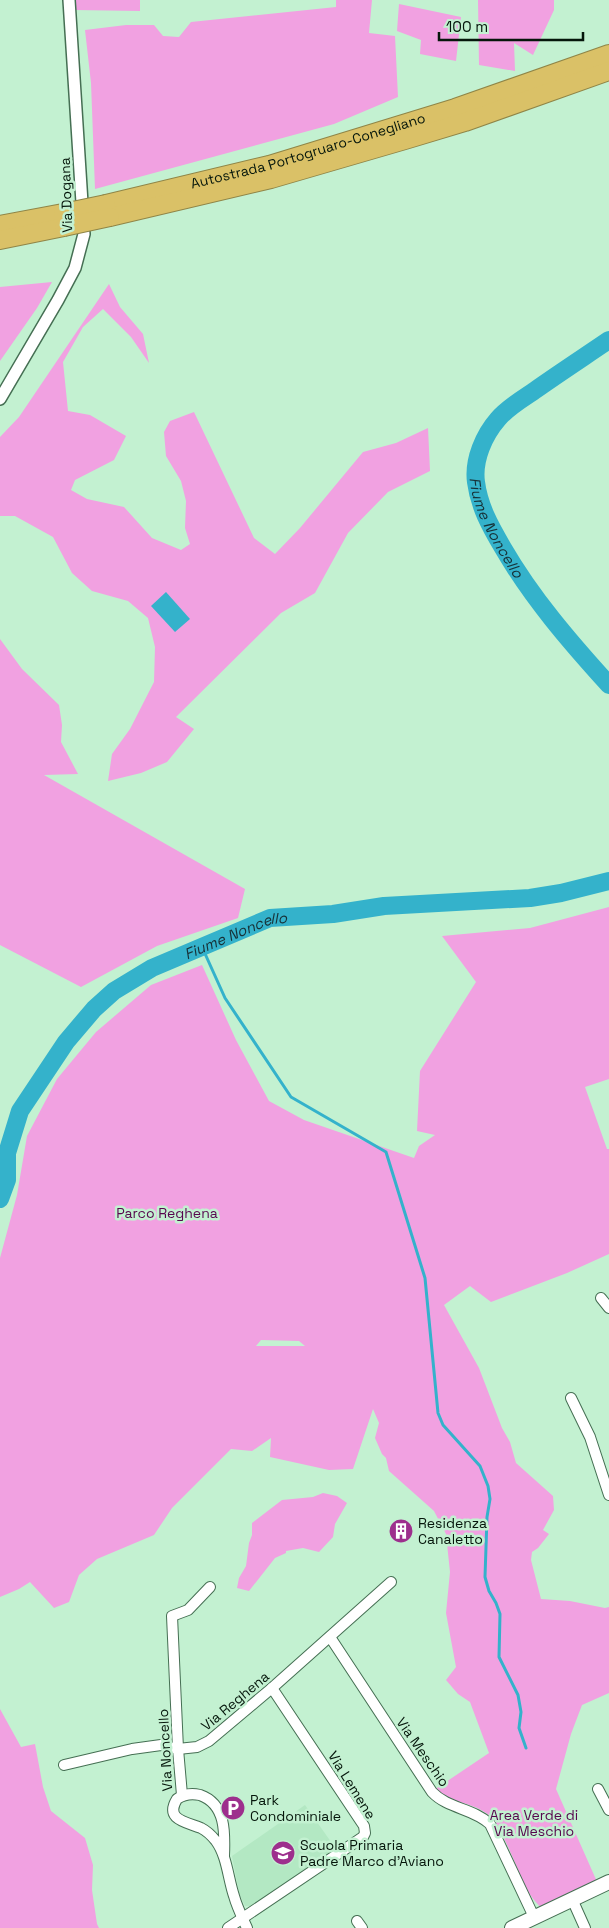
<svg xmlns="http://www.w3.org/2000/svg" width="609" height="1928" font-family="'Space Grotesk',sans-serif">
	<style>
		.built { fill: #b3e8c3 }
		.green { fill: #f1a1e1; fill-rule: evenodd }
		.water { fill: #34b2cb }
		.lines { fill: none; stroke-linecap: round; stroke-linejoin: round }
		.stream { stroke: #34b2cb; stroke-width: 3 }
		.river { stroke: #34b2cb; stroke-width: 18 }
		.minor-casing { stroke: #456f53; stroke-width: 12 }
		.tertiary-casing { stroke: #456f53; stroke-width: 14 }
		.secondary-casing { stroke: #456f53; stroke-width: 16 }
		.motorway-casing { stroke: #8f8547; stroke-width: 20 }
		.minor { stroke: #fff; stroke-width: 10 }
		.tertiary { stroke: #fff; stroke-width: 11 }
		.secondary { stroke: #fff; stroke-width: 14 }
		.motorway { stroke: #dac167; stroke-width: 18 }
		.motorway-bridge-casing { stroke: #8f8547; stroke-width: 20; stroke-linecap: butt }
		.motorway-bridge { stroke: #dac167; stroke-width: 18 }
		.labels { text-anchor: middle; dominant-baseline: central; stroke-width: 5; stroke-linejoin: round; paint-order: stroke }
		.street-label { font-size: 14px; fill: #05160b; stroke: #c3f1d1 }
		.park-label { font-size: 14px; fill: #57064e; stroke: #c3f1d1 }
		.poi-label { font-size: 14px; fill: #05160b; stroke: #c3f1d1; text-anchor: start }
		.water-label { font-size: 15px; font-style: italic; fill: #173137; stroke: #c3f1d1 }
	</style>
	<rect width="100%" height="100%" fill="#c3f1d1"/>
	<!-- built -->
	<polygon class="built" points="305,1805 336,1849 251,1906 245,1906 239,1893 232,1856"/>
	<!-- green -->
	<g class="green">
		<polygon points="75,0 140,0 140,11 75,10"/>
		<polygon points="336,0 372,0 369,33 395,36 398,97 334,124 95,189 91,83 85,30 126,25 154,25 163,36 179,37 191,22 336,7"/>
		<polygon points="478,0 554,0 554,10 533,55 514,43 515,71 479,65"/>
		<polygon points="399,4 461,17 456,61 420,54 421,40 397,31"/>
		<polygon points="52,282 37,308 0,361 0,287"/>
		<polygon points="109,284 120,307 143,334 149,363 131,337 103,309 83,327 63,362 68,411 90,415 126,436 114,460 75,480 71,490 87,499 124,507 152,538 181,550 190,544 185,528 186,501 181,481 166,456 164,432 170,421 194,412 254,538 275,554 300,528 363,452 396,443 428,428 430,471 388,492 348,533 315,593 281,613 176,717 194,729 167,762 141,773 108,781 112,754 130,729 154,682 155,647 148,618 128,601 92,591 72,573 53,537 15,516 0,516 0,437 19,417"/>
		<polygon points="0,639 22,669 59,705 62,725 61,742 78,774 44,775 245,889 238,918 157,946 81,987 0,945"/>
		<path d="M609 907V1079L585 1087 607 1149H609V1254L567 1273 491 1302 470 1286 444 1305 479 1368 502 1428 510 1442 516 1463 553 1496 554 1510 543 1530 549 1534 538 1548 532 1552 531 1560 541 1599 570 1601 605 1608 609 1607V1693L582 1705 571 1734 556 1789 598 1884 542 1909C536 1902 530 1896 526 1888 518 1872 501 1825 490 1816 474 1802 450 1803 434 1790L489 1753 470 1702 458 1694 446 1680 456 1667 446 1613 450 1572 446 1534 434 1511 389 1471 386 1458 382 1454 375 1438 379 1423 373 1409 353 1469 329 1470 270 1457 271 1438 252 1451 231 1449 172 1508 154 1535 97 1559 79 1575 69 1602 54 1608 30 1582 19 1589 0 1597V1258L17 1195 27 1136 57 1079 96 1032 151 985 202 965 236 1040 269 1101 304 1120 414 1158 419 1146 435 1135 417 1131 420 1071 476 982 442 936 530 928ZM261 1340 299 1341 305 1346H256Z"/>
		<polygon points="323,1493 337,1496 347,1503 335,1524 333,1537 319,1552 303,1548 286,1551 286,1553 275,1558 249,1591 237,1588 239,1578 246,1566 249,1543 252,1535 252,1523 282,1500 313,1497"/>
		<polygon points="0,1709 21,1747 35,1744 43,1787 51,1811 85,1838 93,1865 92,1890 97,1924 99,1928 0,1928"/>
	</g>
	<!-- water -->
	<polygon class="water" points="166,592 190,619 175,632 151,606"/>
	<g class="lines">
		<!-- stream -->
		<polyline class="stream" points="202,947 225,998 291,1097 386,1152 425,1278 438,1413 443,1425 480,1466 488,1486 490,1499 487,1517 485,1577 489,1591 496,1603 500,1614 499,1657 518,1695 521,1712 519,1728 526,1748"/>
		<!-- river -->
		<g class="river">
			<path id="s1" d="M609 340C584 357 558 374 534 391 522 399 507 408 498 419 484 435 473 460 476 482 479 506 490 526 503 548 532 598 570 642 609 685"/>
			<path id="s2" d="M0 1199 7 1180V1153L20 1111 66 1042 94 1009 114 991 152 968 270 918 333 914 384 906 530 898 561 893 609 881"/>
		</g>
		<defs>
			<g id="minor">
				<polyline points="601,1298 609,1308"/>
				<polyline points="571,1398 590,1437 609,1495"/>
				<path d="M330 1637 432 1792C448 1809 473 1808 490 1824L534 1917"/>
				<polyline points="64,1765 132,1749 161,1745 178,1749 197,1747 209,1741 272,1688 391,1582"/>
				<polyline points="598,1789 609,1810"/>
				<polyline points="182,1795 178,1749 172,1616 188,1610 210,1587"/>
				<path d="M224 1856C225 1833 226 1804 200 1795 191 1793 184 1794 177 1799 164 1820 187 1822 201 1828 205 1830 212 1836 216 1841 227 1856 228 1878 234 1896 237 1907 242 1917 247 1928"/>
				<polyline points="572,1899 585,1928"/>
				<polyline points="357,1921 362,1928"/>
				<polyline points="228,1928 363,1837 365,1833 364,1826 272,1688"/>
			</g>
			<polyline id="tertiary" points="0,399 58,300 75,268 84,234 69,0"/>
			<polyline id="secondary" points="512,1928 609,1882"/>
			<g id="motorway">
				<path id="s3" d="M106 204 269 165 455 108 609 54"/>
				<polyline points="110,217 271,179 405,140 465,122 609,71"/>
				<polyline points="0,225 63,213"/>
				<polyline points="0,240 64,227"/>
			</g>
		</defs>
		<!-- minor casing -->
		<use href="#minor" class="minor-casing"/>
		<!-- tertiary casing -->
		<use href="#tertiary" class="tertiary-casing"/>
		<!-- secondary casing -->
		<use href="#secondary" class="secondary-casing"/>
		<!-- motorway casing -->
		<use href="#motorway" class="motorway-casing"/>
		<!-- minor -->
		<use href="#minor" class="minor"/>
		<!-- tertiary -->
		<use href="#tertiary" class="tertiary"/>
		<!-- secondary -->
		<use href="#secondary" class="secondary"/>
		<!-- motorway -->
		<use href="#motorway" class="motorway"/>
		<defs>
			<g id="motorway-bridge">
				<polyline points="63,213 106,204"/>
				<polyline points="64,227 110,217"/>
			</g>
		</defs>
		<!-- motorway-bridge casing -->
		<use href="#motorway-bridge" class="motorway-bridge-casing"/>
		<!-- motorway-bridge -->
		<use href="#motorway-bridge" class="motorway-bridge"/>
	</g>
	<!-- icons -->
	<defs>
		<symbol id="building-disc" viewBox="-11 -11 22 22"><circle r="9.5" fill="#9d2f8d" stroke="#c3f1d1"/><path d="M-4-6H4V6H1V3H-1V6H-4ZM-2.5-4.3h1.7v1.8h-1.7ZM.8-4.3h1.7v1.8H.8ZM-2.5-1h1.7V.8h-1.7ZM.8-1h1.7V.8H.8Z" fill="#fff"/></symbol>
		<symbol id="parking-disc" viewBox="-11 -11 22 22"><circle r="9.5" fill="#9d2f8d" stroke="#c3f1d1"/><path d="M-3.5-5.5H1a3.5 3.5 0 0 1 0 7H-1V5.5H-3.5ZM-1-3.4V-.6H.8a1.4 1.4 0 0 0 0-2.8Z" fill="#fff"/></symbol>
		<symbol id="school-disc" viewBox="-11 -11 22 22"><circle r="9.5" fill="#9d2f8d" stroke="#c3f1d1"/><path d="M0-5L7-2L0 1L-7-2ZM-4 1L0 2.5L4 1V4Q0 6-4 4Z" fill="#fff"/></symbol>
	</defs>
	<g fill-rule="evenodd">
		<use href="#building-disc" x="387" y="1517" width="28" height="28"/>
		<use href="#parking-disc" x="219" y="1794" width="28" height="28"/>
		<use href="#school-disc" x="269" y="1839" width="28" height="28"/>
	</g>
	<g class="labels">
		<!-- street labels -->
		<g class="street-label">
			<text stroke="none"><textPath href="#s3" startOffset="209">Autostrada Portogruaro-Conegliano</textPath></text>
			<text transform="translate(66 195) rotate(-92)">Via Dogana</text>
			<text transform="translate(235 1701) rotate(-40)">Via Reghena</text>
			<text transform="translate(165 1750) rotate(-93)">Via Noncello</text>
			<text transform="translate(423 1752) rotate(55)">Via Meschio</text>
			<text transform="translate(352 1785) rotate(58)">Via Lemene</text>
		</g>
		<!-- park labels -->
		<g class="park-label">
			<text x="167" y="1213">Parco Reghena</text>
			<text x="534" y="1815">Area Verde di<tspan x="534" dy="16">Via Meschio</tspan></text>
		</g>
		<!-- poi labels -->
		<g class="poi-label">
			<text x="418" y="1523">Residenza<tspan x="418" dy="16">Canaletto</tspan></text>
			<text x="250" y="1800">Park<tspan x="250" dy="16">Condominiale</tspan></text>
			<text x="300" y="1845">Scuola Primaria<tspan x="300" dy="16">Padre Marco d'Aviano</tspan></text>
		</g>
		<!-- water labels -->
		<g class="water-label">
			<text stroke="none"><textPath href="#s1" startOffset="255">Fiume Noncello</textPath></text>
			<text stroke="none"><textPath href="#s2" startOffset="379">Fiume Noncello</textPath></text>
		</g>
	</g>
	<!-- scale -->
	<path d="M439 32v8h144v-8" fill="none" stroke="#05160b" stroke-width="2.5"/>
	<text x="446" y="32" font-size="15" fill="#05160b" stroke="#c3f1d1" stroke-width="4" paint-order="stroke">100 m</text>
</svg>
